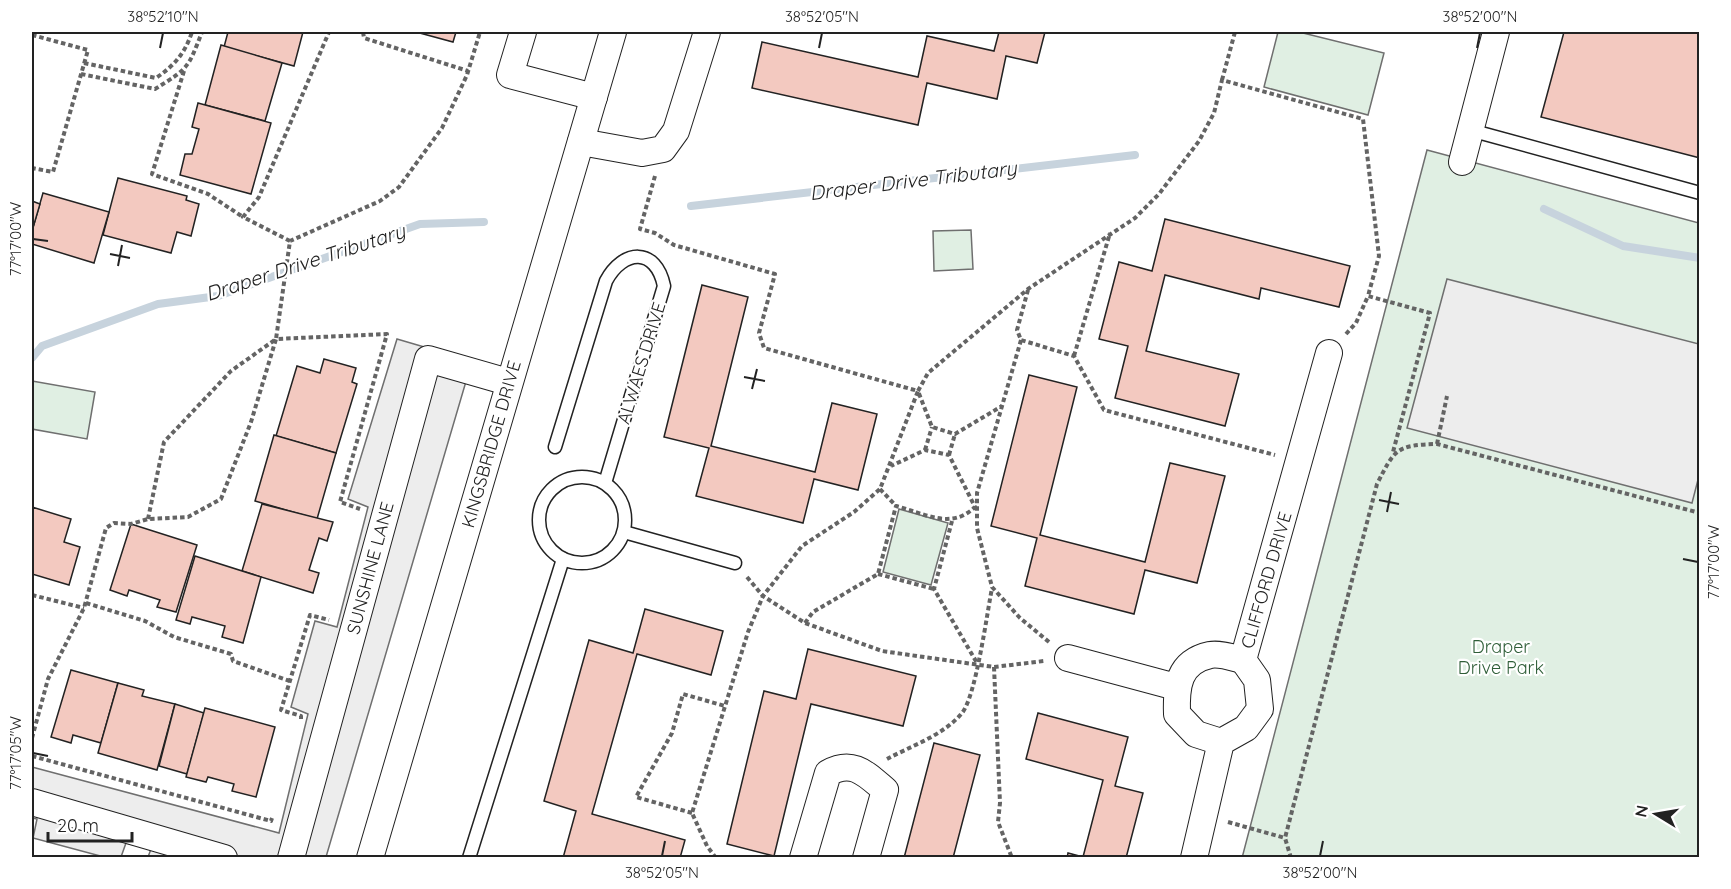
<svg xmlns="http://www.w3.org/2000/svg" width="1731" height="889" font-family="Quicksand,sans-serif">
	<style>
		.green { fill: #e0efe3; stroke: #6f6f6f; stroke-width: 1.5 }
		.parking { fill: #ededed; stroke: #6f6f6f; stroke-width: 1.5 }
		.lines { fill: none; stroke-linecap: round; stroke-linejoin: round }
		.stream { stroke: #c7d3dd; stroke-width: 8 }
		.building { fill: #f3c9c0; stroke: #222; stroke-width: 1.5 }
		.service-casing { stroke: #222; stroke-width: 15 }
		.minor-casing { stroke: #222; stroke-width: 28 }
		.path { stroke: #646464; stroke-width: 4; stroke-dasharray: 4.5 3; stroke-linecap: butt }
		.service { stroke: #fff; stroke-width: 12 }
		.minor { stroke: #fff; stroke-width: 26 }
		.ticks { fill: none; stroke: #222; stroke-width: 2 }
		.labels { text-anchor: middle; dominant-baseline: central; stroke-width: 4.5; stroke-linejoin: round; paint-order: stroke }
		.street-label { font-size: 18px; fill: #222; stroke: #fff }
		.park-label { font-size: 18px; fill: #2f5e38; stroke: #fff }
		.water-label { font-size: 20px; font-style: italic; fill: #222; stroke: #fff }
		.neatline { fill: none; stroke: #222; stroke-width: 2 }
		.ticks-label { font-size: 15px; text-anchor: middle; fill: #222 }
	</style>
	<rect width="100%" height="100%" fill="#fff"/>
	<!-- green -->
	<g class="green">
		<polygon points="1278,32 1299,32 1384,53 1368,115 1264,87"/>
		<polygon points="1427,150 1699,223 1699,857 1242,858"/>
		<polygon points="971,230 973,269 934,271 933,231"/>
		<polygon points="32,381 95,392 87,439 32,429"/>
		<polygon points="899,509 948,523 931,585 883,572"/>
	</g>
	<!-- parking -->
	<g class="parking">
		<polygon points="1447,279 1699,344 1700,472 1692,503 1407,428"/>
		<polygon points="397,339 472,361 326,857 148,857 151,849 126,843 121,857 104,857 33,838 37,819 32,818 32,767 279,833 308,714 291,707 315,621 337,627 368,507 348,499"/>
	</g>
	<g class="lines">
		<!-- stream -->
		<g class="stream">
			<polyline points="691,206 1135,155"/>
			<polyline points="1544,209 1623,246 1700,258"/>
			<polyline points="32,358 42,346 158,304 218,296 420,224 484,222"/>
		</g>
	</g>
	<!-- building -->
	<g class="building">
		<polygon points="228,32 303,32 294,66 224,47"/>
		<polygon points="416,32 456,32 453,42"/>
		<polygon points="999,32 1045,32 1037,63 1006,56 997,99 927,83 918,125 752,88 762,42 918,77 927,36 994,51"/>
		<polygon points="1564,32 1700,32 1700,158 1541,117"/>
		<polygon points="221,45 282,63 265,121 205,105"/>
		<polygon points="198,103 271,123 251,194 180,175 185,154 192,154 199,129 192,127"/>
		<polygon points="118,178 187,196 186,200 199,204 191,236 177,232 171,253 103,235"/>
		<polygon points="43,193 109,212 94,263 32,244 32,231"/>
		<polygon points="32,201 40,204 32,231"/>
		<polygon points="1165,219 1350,266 1339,307 1261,288 1259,299 1165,275 1146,351 1239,374 1225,426 1115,398 1128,346 1099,339 1119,262 1152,271"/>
		<polygon points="702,285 748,297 711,446 815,472 832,403 877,414 858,490 814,479 803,523 696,496 709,448 664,437"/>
		<polygon points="324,359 356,368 352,382 357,384 336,453 276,436 297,366 320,373"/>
		<polygon points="1029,375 1077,387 1040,535 1145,562 1170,463 1225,476 1197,583 1145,570 1134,614 1025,586 1037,538 991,526"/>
		<polygon points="274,435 336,453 317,519 255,501"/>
		<polygon points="262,504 333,522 327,541 319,538 309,570 319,573 313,593 242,571"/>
		<polygon points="32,507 71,519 64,542 80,547 69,585 32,574"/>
		<polygon points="131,524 197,545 176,612 157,607 160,600 129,590 127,596 110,590"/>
		<polygon points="195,556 261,577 243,643 222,637 225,626 192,617 190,624 176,620"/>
		<polygon points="645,609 723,631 711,675 637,654 592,814 685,840 680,858 563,858 576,811 544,801 589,640 633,653"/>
		<polygon points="808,649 916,676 903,726 811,704 774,856 727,844 764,691 796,699"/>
		<polygon points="71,670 118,683 101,743 73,735 71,743 51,737"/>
		<polygon points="118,683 144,690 142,696 175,704 157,770 98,753"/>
		<polygon points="175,704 204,713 187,774 159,766"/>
		<polygon points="205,708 275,727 256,797 232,791 234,784 208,777 206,782 186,777"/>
		<polygon points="1038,713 1128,737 1115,786 1143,793 1126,858 1067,858 1068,853 1083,857 1103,780 1026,759"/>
		<polygon points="934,743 980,755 953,858 904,858"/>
	</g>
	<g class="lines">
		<defs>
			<g id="service">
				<polyline points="1470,130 1700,193"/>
				<path d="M555 447 606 281C623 249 656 247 664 286L605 483"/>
				<circle cx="582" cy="520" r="43"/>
				<polyline points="624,532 735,563"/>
				<polyline points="469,858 563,559"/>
			</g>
			<g id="minor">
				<polyline points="523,32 510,75 594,97"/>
				<polyline points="581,142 642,153 663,149 676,131 707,32"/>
				<polyline points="1462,162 1496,32"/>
				<polyline points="1068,658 1176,687"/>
				<path d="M1221 742 1196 734 1177 714C1176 687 1178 662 1210 655 1220 653 1234 658 1243 660"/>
				<polyline points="32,802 224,858"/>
				<polyline points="291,858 428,359 508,382"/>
				<polyline points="370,858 613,32"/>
				<path d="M803 858 828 773C853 759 866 774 885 790L866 858"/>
				<polyline points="1194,858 1221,742 1246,728 1260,709 1257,680 1243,660 1329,353"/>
			</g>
		</defs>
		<!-- service casing -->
		<use href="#service" class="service-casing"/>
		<!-- minor casing -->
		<use href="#minor" class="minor-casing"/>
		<!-- path -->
		<g class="path">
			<polyline points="363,32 364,38 468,71"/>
			<polyline points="897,32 901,32"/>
			<polyline points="32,35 88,50 53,172 32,168"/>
			<path d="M84 63 156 78C175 65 185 53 192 32"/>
			<polyline points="184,71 152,174 208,194 243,217"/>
			<path d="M81 74 155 89C189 68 188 68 202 32"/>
			<polyline points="1222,80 1235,32"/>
			<polyline points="655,176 640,229 655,233 674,245 775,274 759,333 764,348 918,391 928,373 1028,289 1135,218 1159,194 1199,141 1214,113 1222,80 1363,119 1379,256 1368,296"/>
			<polyline points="290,241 243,217 259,197 329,32"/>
			<polyline points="1028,290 1017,330 1021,340 1074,356 1104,410 1275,455"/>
			<polyline points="1346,334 1356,323 1368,296 1430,313 1393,452"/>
			<polyline points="1021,340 977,493 977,528 992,587 1020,618 1049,642"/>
			<polyline points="1074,356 1110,233"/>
			<polyline points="1437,444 1447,396"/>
			<polyline points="925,450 932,427"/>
			<polyline points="949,455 955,434"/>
			<polyline points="880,489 896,506"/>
			<polyline points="148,519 164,442 231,371 276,339 290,241 380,201 399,187 442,128 467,75 480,32"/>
			<polyline points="952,521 934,589 977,663"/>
			<polyline points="878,574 934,589"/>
			<polyline points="747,577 763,596 805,623 882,651 994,667 1044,661"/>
			<polyline points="32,595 84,608"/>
			<polyline points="86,603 145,621 174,637 231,654 233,661 290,681"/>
			<path d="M805 623 813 612 878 574 896 506C926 514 951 530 975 507L949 455 925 450 891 466"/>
			<polyline points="994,667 1000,803 998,822 1012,858"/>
			<polyline points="301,719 301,716 281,710 310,615 329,620"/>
			<polyline points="32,738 48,679 84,608 106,528 114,523 131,524 148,519 188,517 221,499 251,422 276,339 387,334 340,502 360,509"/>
			<polyline points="32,756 271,821 272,818"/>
			<path d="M887 759C911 746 944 735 962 713 976 696 987 613 992 588"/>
			<polyline points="692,813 636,797 672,733 683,694 725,706"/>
			<polyline points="1228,822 1285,838"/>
			<polyline points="716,858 707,846 692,813 748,632 763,596 802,546 854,512 880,489 918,391 932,427 955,434 1002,406"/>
			<path d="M1291 858 1285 838 1377 484C1395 449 1396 445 1437 444L1700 513"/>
		</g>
		<!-- service -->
		<use href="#service" class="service"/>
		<!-- minor -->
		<use href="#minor" class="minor"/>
	</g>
	<!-- ticks -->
	<path class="ticks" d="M160 48 163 33M819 48 822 33M1477 48 1480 33M33 239 48 241M110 254 130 258M118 266 122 245M744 377 765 381M752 389 757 369M1379 500 1399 504M1387 512 1391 492M1683 559 1698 562M33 753 48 756M662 856 665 841M1320 856 1323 841"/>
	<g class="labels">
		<!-- street labels -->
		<g class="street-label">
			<text transform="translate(641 363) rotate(-73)">ALWAES DRIVE</text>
			<text transform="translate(491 444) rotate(-74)">KINGSBRIDGE DRIVE</text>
			<text transform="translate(370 568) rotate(-75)">SUNSHINE LANE</text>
			<text transform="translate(1266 580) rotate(-74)">CLIFFORD DRIVE</text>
		</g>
		<!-- park labels -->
		<g class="park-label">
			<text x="1501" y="646">Draper<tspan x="1501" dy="21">Drive Park</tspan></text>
		</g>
		<!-- water labels -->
		<g class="water-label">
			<text transform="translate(913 180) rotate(-7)">Draper Drive Tributary</text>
			<text transform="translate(305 262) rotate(-18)">Draper Drive Tributary</text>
		</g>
	</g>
	<!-- border -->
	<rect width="1731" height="889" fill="none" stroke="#ffffff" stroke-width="66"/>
	<!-- north arrow -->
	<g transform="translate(1656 814) rotate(281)" stroke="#ffffff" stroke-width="4.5" paint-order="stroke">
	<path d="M0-4.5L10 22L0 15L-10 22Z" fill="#222222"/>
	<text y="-9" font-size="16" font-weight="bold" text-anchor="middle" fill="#222222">N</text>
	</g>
	<!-- scale -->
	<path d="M48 832v9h84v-9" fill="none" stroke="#222222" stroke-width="3"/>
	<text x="57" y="832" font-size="18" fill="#222222" stroke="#ffffff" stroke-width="4.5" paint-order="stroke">20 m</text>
	<rect x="33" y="33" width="1665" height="823" class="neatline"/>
	<g class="ticks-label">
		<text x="163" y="22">38°52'10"N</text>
		<text x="822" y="22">38°52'05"N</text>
		<text x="1480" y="22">38°52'00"N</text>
		<text transform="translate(16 239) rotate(-90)" y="5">77°17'00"W</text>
		<text transform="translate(1714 562) rotate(-90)" y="5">77°17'00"W</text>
		<text transform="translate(16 753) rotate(-90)" y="5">77°17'05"W</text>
		<text x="662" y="878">38°52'05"N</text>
		<text x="1320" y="878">38°52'00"N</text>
	</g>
</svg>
